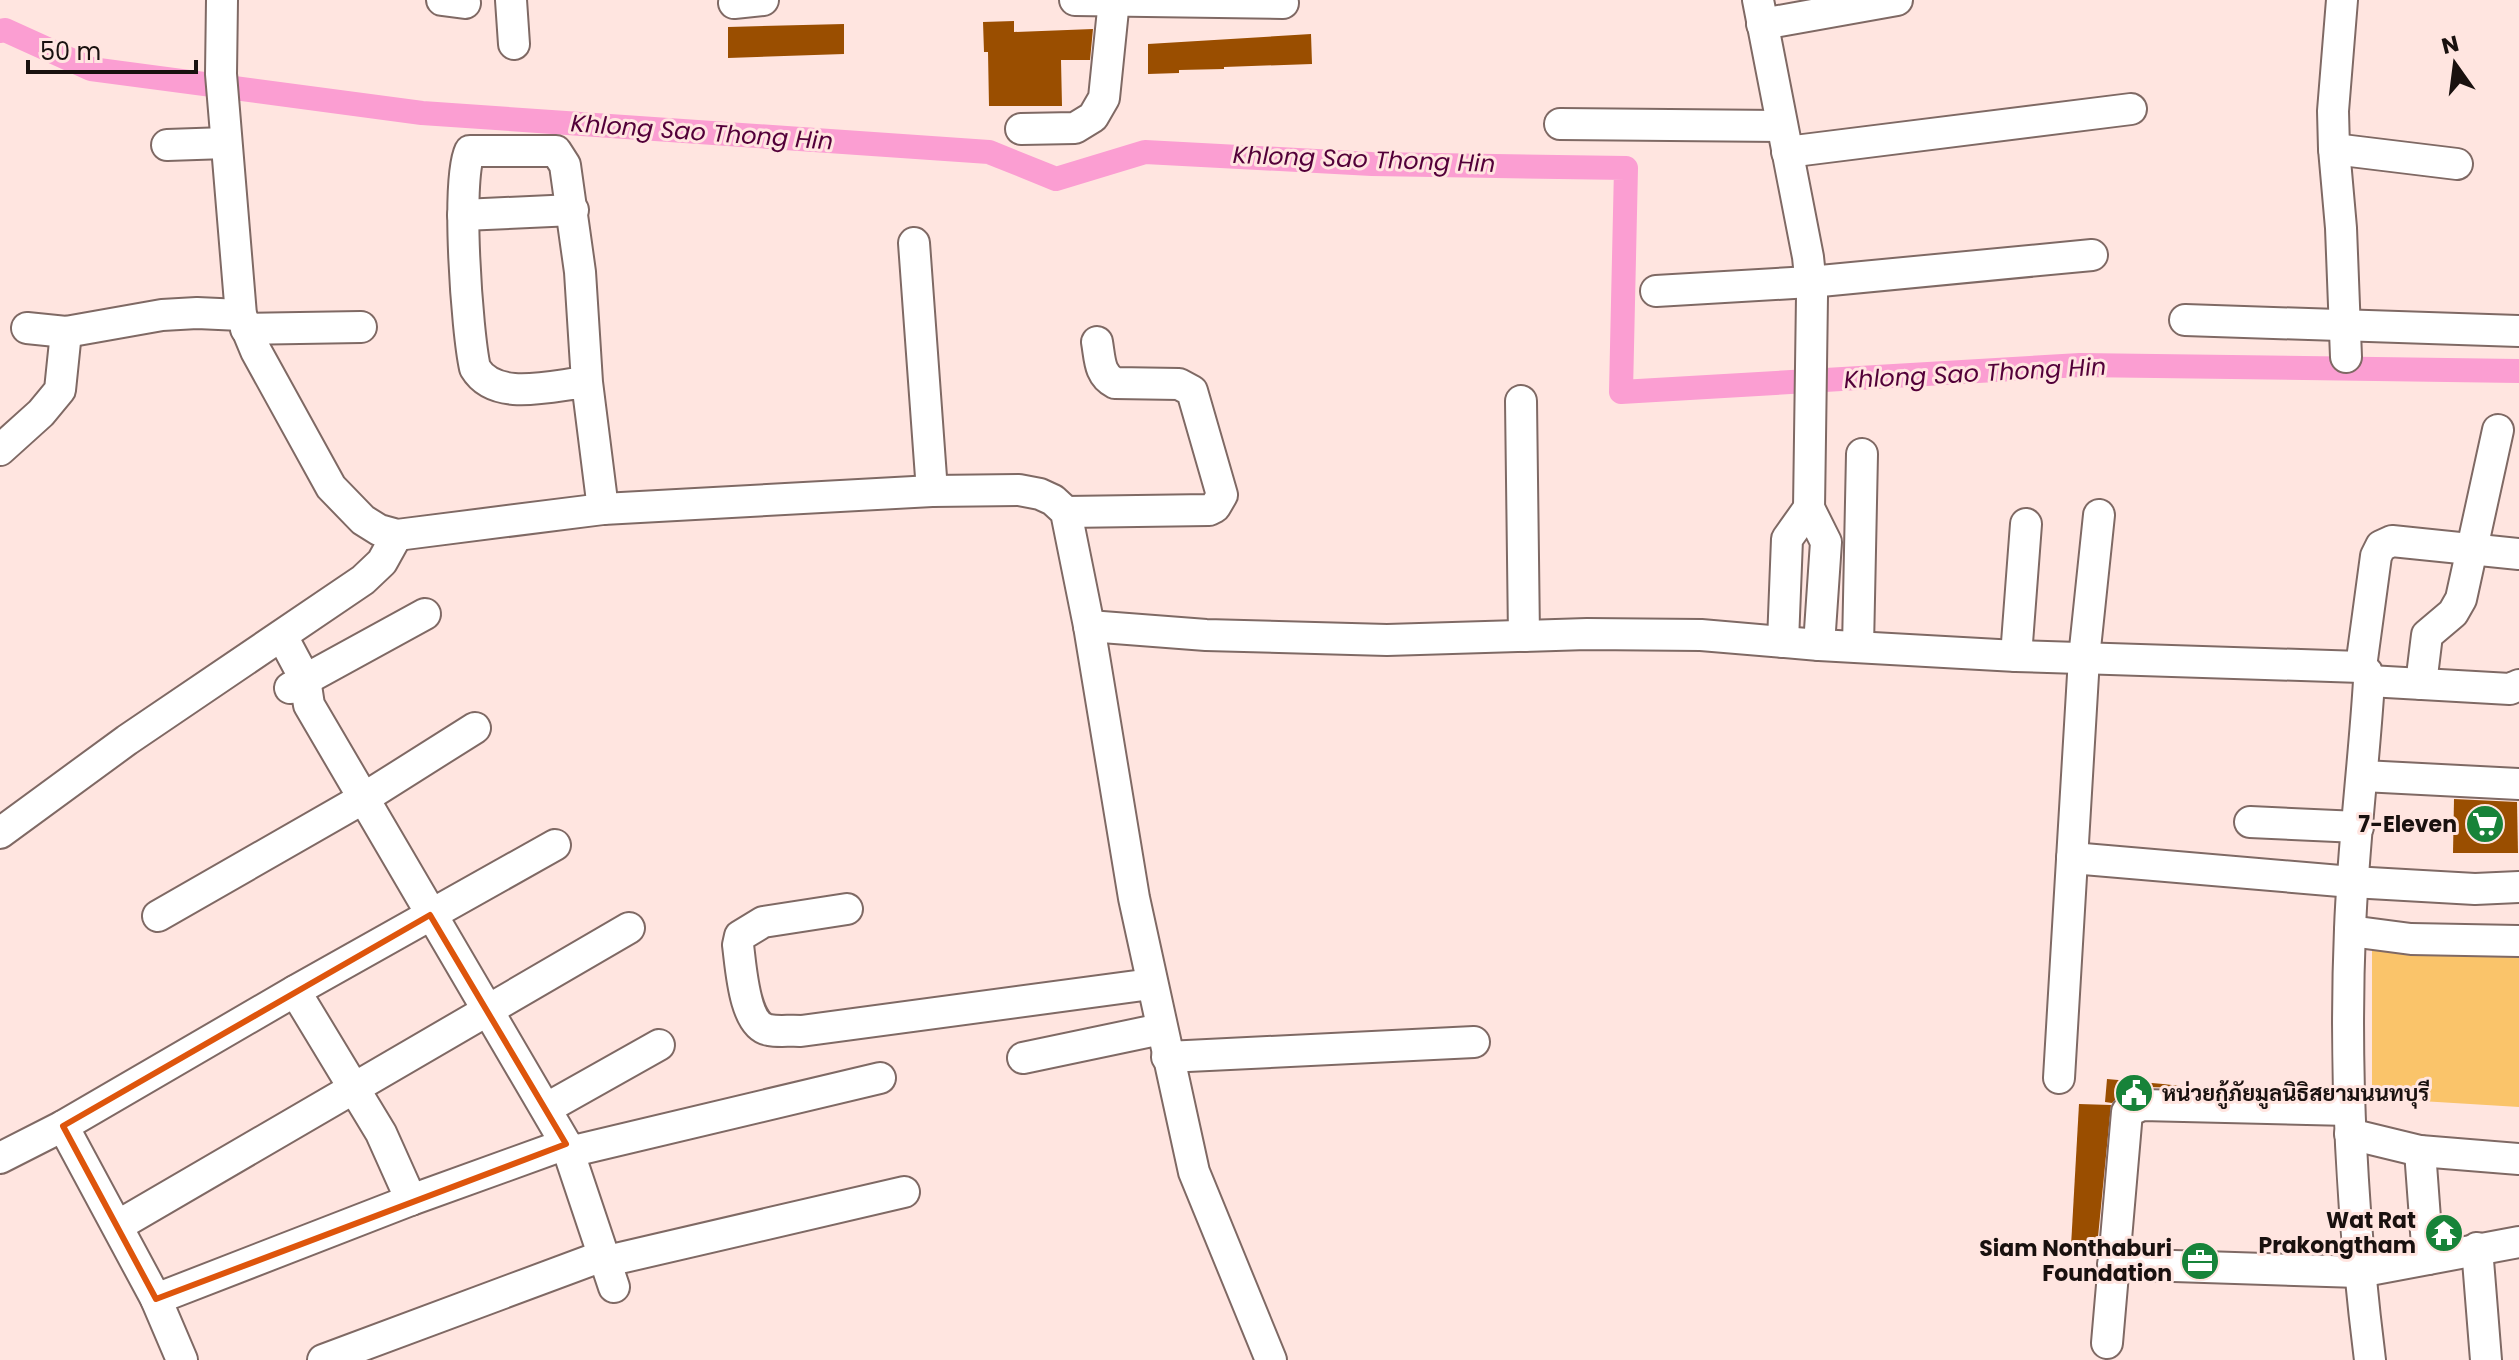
<svg xmlns="http://www.w3.org/2000/svg" width="2519" height="1360" font-family="Poppins,Sarabun,sans-serif">
	<style>
		.green { fill: #fac46a }
		.lines { fill: none; stroke-linecap: round; stroke-linejoin: round }
		.canal { stroke: #fb9ed2; stroke-width: 24 }
		.building { fill: #9a4e00 }
		.minor-casing { stroke: #7f6964; stroke-width: 34 }
		.minor { stroke: #fff; stroke-width: 30 }
		.marked { fill: none; stroke: #de550c; stroke-width: 6; stroke-linejoin: round }
		.labels { text-anchor: middle; dominant-baseline: central; stroke-width: 6; stroke-linejoin: round; paint-order: stroke }
		.poi-label { font-size: 22px; font-weight: bold; fill: #19110f; stroke: #ffe5e0; text-anchor: end }
		.water-label { font-size: 24px; font-style: italic; fill: #530039; stroke: #ffe5e0 }
	</style>
	<rect width="100%" height="100%" fill="#ffe5e0"/>
	<!-- green -->
	<polygon class="green" points="2519,933 2519,1107 2372,1098 2372,936"/>
	<g class="lines">
		<!-- canal -->
		<polyline class="canal" points="0,31 5,30 91,69 422,113 989,152 1056,179 1145,152 1372,164 1626,168 1621,392 2080,365 2519,371"/>
	</g>
	<!-- building -->
	<g class="building">
		<polygon points="1014,21 1014,32 1093,29 1090,60 1061,60 1062,106 989,106 988,52 984,52 983,22"/>
		<polygon points="844,24 844,54 728,58 728,27"/>
		<polygon points="1311,34 1312,64 1224,67 1224,69 1179,70 1179,73 1148,74 1148,44"/>
		<polygon points="2454,799 2517,802 2518,853 2453,853"/>
		<polygon points="2107,1079 2163,1084 2198,1088 2142,1087 2119,1096 2112,1103 2105,1102"/>
		<polygon points="2079,1104 2111,1105 2097,1247 2071,1246"/>
	</g>
	<g class="lines">
		<defs>
			<g id="minor">
				<polyline points="222,0 221,74 241,315 256,351 331,487 363,520 379,530 397,535 603,509 932,491 1019,490 1040,494 1053,500 1066,512 1089,626 1134,898 1194,1172 1271,1360"/>
				<polyline points="442,0 465,3"/>
				<polyline points="511,0 514,44"/>
				<polyline points="1075,0 1283,3"/>
				<polyline points="1758,0 1808,257 1812,296 1809,508"/>
				<polyline points="2342,0 2333,111 2334,149 2341,228 2346,357"/>
				<polyline points="734,3 763,0"/>
				<polyline points="1762,24 1897,0"/>
				<polyline points="1560,124 1782,126"/>
				<polyline points="1021,129 1075,128 1093,117 1104,98 1114,0"/>
				<polyline points="167,145 226,143"/>
				<polyline points="2334,149 2457,164"/>
				<polyline points="1787,152 2131,109"/>
				<polyline points="463,215 573,210"/>
				<polyline points="914,243 932,491"/>
				<polyline points="1656,291 1810,282 2092,255"/>
				<polyline points="2185,320 2519,331"/>
				<polyline points="27,328 66,332 162,315 197,313 241,315"/>
				<polyline points="246,329 361,327"/>
				<path d="M587 382C553 385 496 403 475 368 467 333 456 180 470 151H556L565 165 580 272 587 382 603 509"/>
				<polyline points="1521,401 1524,636"/>
				<polyline points="0,450 41,413 60,390 66,332"/>
				<path d="M1066 512 1209 510 1215 507 1222 495 1192 391 1179 384 1115 383C1099 375 1100 359 1097 342"/>
				<polyline points="1089,626 1206,635 1387,640 1587,634 1701,635 1819,645 2016,656 2361,667"/>
				<polyline points="282,636 305,679 309,705 566,1144 614,1287"/>
				<polyline points="1783,642 1787,539 1809,508 1826,542 1819,645"/>
				<polyline points="1858,647 1862,454"/>
				<polyline points="2016,656 2026,524"/>
				<polyline points="2369,681 2510,689 2519,685"/>
				<polyline points="2421,684 2427,635 2453,613 2461,599 2498,430"/>
				<polyline points="290,688 425,614"/>
				<polyline points="2363,776 2519,784"/>
				<polyline points="2250,822 2358,827"/>
				<polyline points="0,833 127,740 363,580 382,562 397,535"/>
				<polyline points="2072,858 2352,882 2475,889 2519,887"/>
				<path d="M847 909 763 922 740 936 738 945C741 967 744 1026 769 1030 779 1032 791 1030 801 1031L1151 984"/>
				<polyline points="158,916 364,798 475,728"/>
				<polyline points="2350,931 2411,939 2519,941"/>
				<polyline points="295,991 381,1133 411,1200"/>
				<polyline points="1167,1057 1474,1042"/>
				<polyline points="1023,1058 1161,1029"/>
				<polyline points="2059,1078 2084,658 2099,515"/>
				<polyline points="547,1108 659,1045"/>
				<polyline points="63,1126 156,1299 182,1360"/>
				<polyline points="2350,1134 2420,1151 2519,1159"/>
				<polyline points="2420,1151 2428,1259"/>
				<polyline points="569,1152 880,1078"/>
				<polyline points="0,1158 63,1126 295,991 555,845"/>
				<polyline points="119,1225 629,928"/>
				<polyline points="2477,1248 2486,1360"/>
				<polyline points="607,1261 904,1192"/>
				<polyline points="2113,1264 2359,1272 2519,1242"/>
				<polyline points="156,1299 411,1200 566,1144"/>
				<polyline points="2107,1343 2127,1112 2142,1105 2349,1110"/>
				<polyline points="323,1360 605,1255"/>
				<path d="M2370 1360C2352 1217 2344 1073 2350 929 2353 846 2364 764 2369 681L2367 672 2361 667 2376 556 2381 546 2392 541 2519 554"/>
			</g>
		</defs>
		<!-- minor casing -->
		<use href="#minor" class="minor-casing"/>
		<!-- minor -->
		<use href="#minor" class="minor"/>
	</g>
	<!-- marked area -->
	<path class="marked" d="M430 915 566 1144 156 1299 63 1126Z"/>
	<!-- icons -->
	<defs>
		<symbol id="supermarket-disc" viewBox="-11 -11 22 22"><circle r="9.5" fill="#178339" stroke="#ffe5e0"/><path d="M-6-5.5h2.5l.6 2H6L4.5 2H-2.5L-4.4-4H-6ZM-1.5 3.2a1.3 1.3 0 1 0 .1 0ZM3 3.2a1.3 1.3 0 1 0 .1 0Z" fill="#fff"/></symbol>
		<symbol id="civic-disc" viewBox="-11 -11 22 22"><circle r="9.5" fill="#178339" stroke="#ffe5e0"/><path d="M-.6-6.5H3V-4.5H.6V-3L4-1V1h2V6H-6V1h2V-1L-.6-3ZM-1.2 2.5V6h2.4V2.5Z" fill="#fff"/></symbol>
		<symbol id="temple-disc" viewBox="-11 -11 22 22"><circle r="9.5" fill="#178339" stroke="#ffe5e0"/><path d="M0-6L5-2H3V0L6.5 2.5H4V6H1.5V3h-3V6H-4V2.5H-6.5L-3 0V-2H-5Z" fill="#fff"/></symbol>
		<symbol id="office-disc" viewBox="-11 -11 22 22"><circle r="9.5" fill="#178339" stroke="#ffe5e0"/><path d="M-6-3h4V-5.5h4V-3h4V5H-6ZM-1-4.5V-3h2v-1.5ZM-6 0V1H6V0Z" fill="#fff"/></symbol>
	</defs>
	<g fill-rule="evenodd">
		<use href="#supermarket-disc" x="2463" y="802" width="44" height="44"/>
		<use href="#civic-disc" x="2112" y="1071" width="44" height="44"/>
		<use href="#temple-disc" x="2422" y="1211" width="44" height="44"/>
		<use href="#office-disc" x="2178" y="1239" width="44" height="44"/>
	</g>
	<g class="labels">
		<!-- poi labels -->
		<g class="poi-label">
			<text x="2457" y="824">7-Eleven</text>
			<text x="2162" y="1093" text-anchor="start">หน่วยกู้ภัยมูลนิธิสยามนนทบุรี</text>
			<text x="2416" y="1220">Wat Rat<tspan x="2416" dy="25">Prakongtham</tspan></text>
			<text x="2172" y="1248">Siam Nonthaburi<tspan x="2172" dy="25">Foundation</tspan></text>
		</g>
		<!-- water labels -->
		<g class="water-label">
			<text transform="translate(702 132) rotate(4)">Khlong Sao Thong Hin</text>
			<text transform="translate(1364 159) rotate(2)">Khlong Sao Thong Hin</text>
			<text transform="translate(1975 373) rotate(-3)">Khlong Sao Thong Hin</text>
		</g>
	</g>
	<!-- north arrow -->
	<g transform="translate(2455 64) rotate(346)" stroke="#ffe5e0" stroke-width="6" paint-order="stroke">
	<path d="M0-6L14 30L0 20L-14 30Z" fill="#19110f"/>
	<text y="-12" font-size="22" font-weight="bold" text-anchor="middle" fill="#19110f">N</text>
	</g>
	<!-- scale -->
	<path d="M28 60v12h168v-12" fill="none" stroke="#19110f" stroke-width="4"/>
	<text x="40" y="60" font-size="24" fill="#19110f" stroke="#ffe5e0" stroke-width="6" paint-order="stroke">50 m</text>
</svg>
